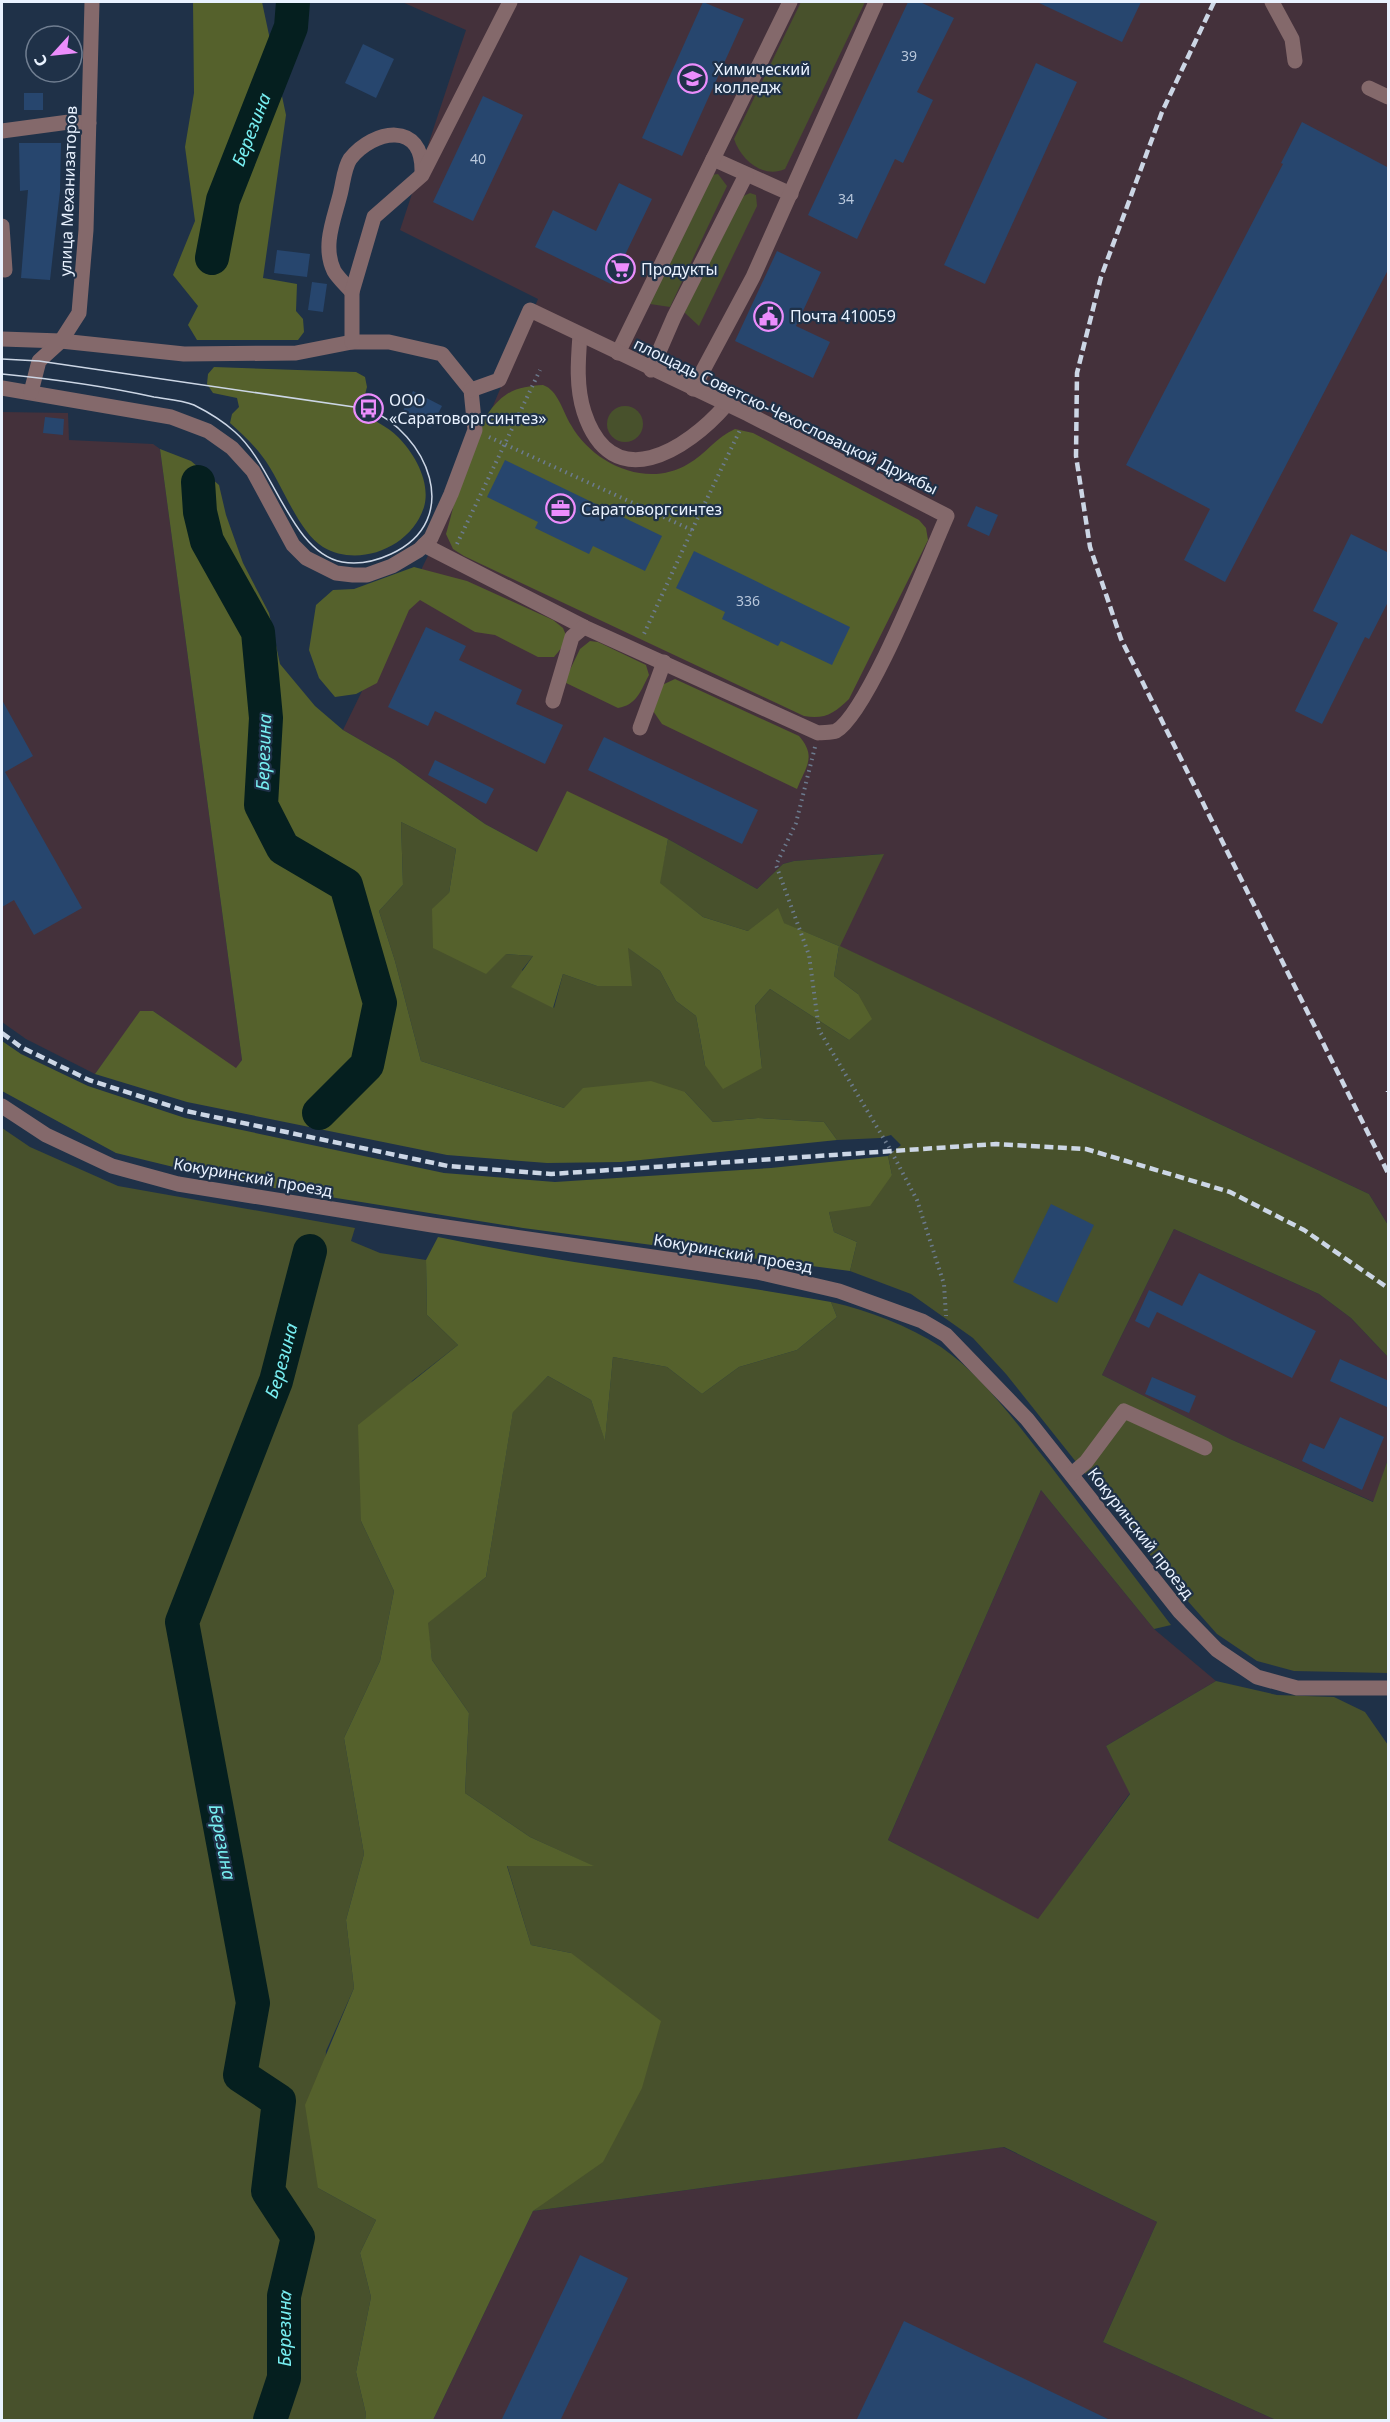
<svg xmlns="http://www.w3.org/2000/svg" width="1390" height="2422" font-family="'Noto Sans',sans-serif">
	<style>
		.industrial { fill: #44313b }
		.green { fill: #48512c }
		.forest { fill: #55612c }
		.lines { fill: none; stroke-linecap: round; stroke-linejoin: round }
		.river { stroke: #051f1f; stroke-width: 34 }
		.building { fill: #27466e }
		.path { stroke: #6c7b8e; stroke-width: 4; stroke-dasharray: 1.5 4.5; stroke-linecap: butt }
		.minor { stroke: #84696b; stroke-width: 15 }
		.tram { stroke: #ccd6e5; stroke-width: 1.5 }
		.rail { stroke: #ccd6e5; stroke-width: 4.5; stroke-dasharray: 9 4.5; stroke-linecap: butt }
		.labels { text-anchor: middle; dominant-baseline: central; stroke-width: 4.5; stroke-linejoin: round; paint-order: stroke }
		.number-label { font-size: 14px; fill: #b8c7db }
		.poi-label { font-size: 16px; fill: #e9f2ff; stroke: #1f3148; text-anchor: start }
		.street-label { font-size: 16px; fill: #e9f2ff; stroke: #1f3148 }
		.water-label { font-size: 18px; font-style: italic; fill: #78eff2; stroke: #1f3148 }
	</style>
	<rect width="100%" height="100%" fill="#1f3148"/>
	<!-- industrial -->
	<g class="industrial">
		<polygon points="402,2 1388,2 1388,1225 1369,1194 839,946 883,854 794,861 783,864 757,889 668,839 537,852 485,824 395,760 343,730 442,527 538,299 400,230 466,30"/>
		<polygon points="2,412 68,413 69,440 153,444 160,449 242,1060 236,1069 153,1011 141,1011 95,1074 26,1039 2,1022"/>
		<polygon points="1174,1229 1319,1294 1351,1318 1388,1357 1388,1459 1374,1502 1230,1439 1102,1375"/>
		<polygon points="1041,1490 1154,1629 1216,1681 1106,1746 1130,1793 1038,1920 888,1840"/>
		<polygon points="1003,2147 1157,2222 1103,2342 1276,2420 433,2420 533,2211"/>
	</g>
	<!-- green -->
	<g class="green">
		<path d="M801 2H865L785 169C763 179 741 160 734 139Z"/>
		<polygon points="718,174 727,186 670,307 650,304 710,175"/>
		<polygon points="750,193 756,195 757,206 699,326 684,312 739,198"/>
		<circle cx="625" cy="424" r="18"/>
		<polygon points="401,822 456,849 449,893 506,954 533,956 522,970 554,1008 563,974 597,986 627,947 660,971 676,1001 696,1016 705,1065 762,1068 755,1006 770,989 849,1040 858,994 834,976 839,946 783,923 748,931 703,917 659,883 668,839 757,889 783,864 794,861 884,854 840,946 1369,1194 1388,1225 1388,1357 1351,1318 1319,1294 1174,1229 1102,1375 1230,1439 1373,1502 1388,1459 1388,1673 1294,1671 1257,1661 1217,1634 1178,1590 1006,1374 973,1338 911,1294 850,1271 857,1242 834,1232 829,1212 892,1175 888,1156 901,1145 891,1135 880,1138 837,1140 824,1122 758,1118 713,1122 685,1092 564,1108 421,1061 395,961 379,911 403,885"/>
		<polygon points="2,1128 30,1147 118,1186 355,1228 351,1241 380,1253 426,1260 427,1315 458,1345 412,1381 361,1521 394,1591 380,1661 344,1738 364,1854 346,1920 354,1988 326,2051 318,2188 376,2220 360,2253 371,2297 356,2372 366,2414 365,2420 2,2420"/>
		<path d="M831 1302C870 1311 907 1325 941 1347 982 1375 1018 1425 1049 1464 1090 1518 1130 1571 1171 1625L1154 1629 1041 1490 888 1840 1038 1919 1130 1794 1106 1746 1216 1681 1277 1695 1334 1697 1365 1712 1388 1745V2420H1276L1103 2342 1157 2222 1004 2147 533 2211 558 2191 571 1953 531 1945 507 1865 593 1866 530 1837 465 1793 469 1713 432 1660 427 1623 486 1577 513 1411 548 1376 591 1400 605 1440 613 1357 667 1367 702 1394 739 1367 797 1350 837 1317Z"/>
	</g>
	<!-- forest -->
	<g class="forest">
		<polygon points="193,2 262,2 286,115 263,278 297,284 296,311 303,319 304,332 298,340 197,340 188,325 198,306 173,275 195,221 185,147 194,93"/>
		<path d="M214 367 356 372 365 377 367 387 360 413C373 420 387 426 398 437 415 454 431 483 424 507 411 548 358 568 323 547 297 531 281 480 262 456 253 444 241 433 230 423L232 414 239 407 237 398 213 393 207 384 208 374Z"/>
		<path d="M543 385C558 390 563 412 571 425 593 464 647 489 688 464 706 454 716 437 735 429L753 433 919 520 926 528 928 540 849 699C835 713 824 720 804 716L464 556 453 549 446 534C458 494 470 418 507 394 518 387 530 386 543 385Z"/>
		<polygon points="160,449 191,461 219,485 226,515 243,563 269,613 280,664 315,706 343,730 395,760 485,824 537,852 567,791 668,839 660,883 703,917 748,931 778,908 784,923 839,946 834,976 858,994 872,1019 849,1040 770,989 755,1006 762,1068 723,1089 705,1065 696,1016 676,1001 660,971 628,948 632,986 597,986 563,974 553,1008 511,987 533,956 506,954 486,974 433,948 432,909 449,893 456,849 401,822 403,885 379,911 395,961 421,1061 564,1108 583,1088 651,1081 685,1092 713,1122 758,1118 824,1122 837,1140 621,1162 547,1163 447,1155 187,1102 95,1074 140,1011 153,1011 236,1068 242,1060"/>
		<polygon points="414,567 467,581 553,620 563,628 568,640 554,657 538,657 495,635 475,632 420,600 409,610 377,683 356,694 335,697 319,678 309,650 316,605 333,590 354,589"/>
		<path d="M590 641 598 642 646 665 649 675C641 690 637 705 618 708L564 682 580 649Z"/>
		<path d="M675 679 799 736C817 757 806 766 797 789L662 724 651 708 662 685Z"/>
		<polygon points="2,1041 21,1054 88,1086 185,1118 444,1173 555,1182 771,1168 888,1156 892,1175 870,1206 829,1212 834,1232 857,1242 850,1271 523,1228 231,1181 116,1153 2,1091"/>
		<path d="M438 1237C568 1265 700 1278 831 1302L837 1317 797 1350 739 1367 702 1394 667 1367 613 1357 605 1441 591 1400 548 1376 513 1412 486 1577 428 1623 432 1660 469 1713 465 1793 530 1837 594 1866H507L531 1945 571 1953 661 2021 642 2088 603 2162 533 2211 433 2420H365L366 2414 356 2372 371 2297 360 2253 376 2220 318 2188 305 2105 354 1988 346 1920 364 1854 344 1738 380 1661 394 1591 361 1521 358 1425 458 1345 427 1315 426 1260Z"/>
	</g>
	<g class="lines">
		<!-- river -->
		<g class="river">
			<path id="s1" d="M212 258 223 200 291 27 293 2"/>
			<polyline points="198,482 200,512 207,541 258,632 266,718 261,805 283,848 346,885 380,1003 367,1065 319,1113"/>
			<path id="s2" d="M270 2420 284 2378V2296L298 2237 268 2191 279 2101 240 2075 253 2003 182 1622 276 1381 310 1251"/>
		</g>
	</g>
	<!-- building -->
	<g class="building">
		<polygon points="703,2 744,19 682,156 642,138"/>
		<polygon points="908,2 920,2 954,18 917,92 933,100 903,163 895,159 857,239 808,215"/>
		<polygon points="1037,2 1141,2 1122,42"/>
		<polygon points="363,44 394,59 376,98 345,83"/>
		<polygon points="1036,63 1077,82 985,284 944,265"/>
		<rect x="24" y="93" width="19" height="17"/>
		<polygon points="483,96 523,115 473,221 433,202"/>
		<polygon points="1302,122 1389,168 1389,268 1225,582 1184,560 1210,509 1126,465 1283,164 1281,163"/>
		<polygon points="19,143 61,143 60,191 50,280 21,278 28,190 20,191"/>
		<polygon points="619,183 652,199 611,284 535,247 553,210 596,231"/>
		<polygon points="277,250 310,254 307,277 274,273"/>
		<polygon points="777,251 821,272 796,326 830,342 813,378 735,341"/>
		<polygon points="312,282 327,284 323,312 308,310"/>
		<polygon points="413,391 442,406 431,427 402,413"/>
		<polygon points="45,417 64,419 63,435 43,433"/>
		<polygon points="505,460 662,536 645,571 593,546 589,554 535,528 538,522 487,497"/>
		<polygon points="976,506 998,515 989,536 967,526"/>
		<polygon points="1351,534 1389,553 1389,600 1369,639 1365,637 1322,724 1295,711 1338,623 1313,611"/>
		<polygon points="694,551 850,627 832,665 781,641 778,646 722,619 725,612 676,588"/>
		<polygon points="426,627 466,646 459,660 522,690 516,704 563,725 545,764 435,711 428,726 388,707"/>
		<polygon points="2,700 33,756 5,772 82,908 34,935 14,900 2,907"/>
		<polygon points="604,737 758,810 742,844 588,770"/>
		<polygon points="435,760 494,789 486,804 428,775"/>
		<polygon points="1051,1204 1094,1225 1057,1303 1013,1282"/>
		<polygon points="1199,1273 1316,1331 1292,1378 1157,1312 1149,1328 1135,1321 1149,1290 1182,1306"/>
		<polygon points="1340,1359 1389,1381 1389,1408 1330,1381"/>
		<polygon points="1152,1377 1196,1396 1189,1413 1145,1394"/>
		<polygon points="1340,1417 1384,1437 1362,1490 1302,1461 1310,1443 1324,1449"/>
		<polygon points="580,2255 628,2278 560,2421 501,2421"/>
		<polygon points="904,2321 1112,2421 856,2421"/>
	</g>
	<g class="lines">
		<!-- path -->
		<g class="path">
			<polyline points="489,437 692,530 643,636"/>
			<polyline points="692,530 741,428"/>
			<polyline points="457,544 540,370"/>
			<polyline points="815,747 796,823 776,865 809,955 819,1030 890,1149 917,1200 944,1284 946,1316"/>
		</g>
		<!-- minor -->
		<g class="minor">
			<polyline points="1272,2 1292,39 1295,61"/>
			<polyline points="1369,88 1388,97"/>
			<polyline points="2,131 69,122 89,123"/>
			<polyline points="713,159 791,194"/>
			<polyline points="2,226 5,270"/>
			<path d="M352 292C347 286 338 278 334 271 322 246 334 219 340 195 343 184 344 168 350 159 374 129 423 121 422 172"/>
			<path d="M580 335C578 361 576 387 584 412 612 498 687 450 726 405"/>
			<polyline points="2,339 61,341 184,354 296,353 352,342 389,342 442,354 471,390 475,430 451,494 431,538 419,550 392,566 367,575 353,575 336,573 306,558 293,545 253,471 232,448 208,431 171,417 2,388"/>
			<polyline points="352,342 352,292 374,217 422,175 510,2"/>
			<polyline points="618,353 790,2"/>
			<polyline points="651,370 674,317 746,175"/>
			<polyline points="693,389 753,277 876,2"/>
			<polyline points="31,392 39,361 61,341 79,313 86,230 92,2"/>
			<path d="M424 545 584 627 818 733C823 732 831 733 836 731 868 713 929 556 947 516L748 414 530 310 499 380 471 390"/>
			<polyline points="553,701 572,637 584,627"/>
			<polyline points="640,728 664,662"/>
			<polyline points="2,1106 46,1135 112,1166 178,1184 432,1225 757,1272 839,1291 922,1321 946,1335 1027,1419 1180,1612 1217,1650 1257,1677 1297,1688 1388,1688"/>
			<polyline points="1072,1474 1086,1462 1124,1411 1205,1448"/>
		</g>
		<!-- tram -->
		<path class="tram" d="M2 359 39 361 368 409C427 433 465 520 391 554 376 561 359 565 342 562 291 552 274 466 235 432 224 422 208 412 194 405 182 400 166 399 154 397 104 386 53 379 2 374"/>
		<!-- rail -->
		<g class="rail">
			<polyline points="1214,2 1162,112 1101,277 1077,373 1076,456 1090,547 1121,639 1388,1173"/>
			<polyline points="2,1033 21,1047 89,1080 186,1111 448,1166 551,1174 996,1144 1086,1149 1230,1192 1304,1230 1388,1288"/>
			<polyline points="1388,1091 1388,1092"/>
		</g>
	</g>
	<!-- icons -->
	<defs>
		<symbol id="university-ring" viewBox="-11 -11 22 22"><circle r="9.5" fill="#1f3148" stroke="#eb8dfc" stroke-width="1.5"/><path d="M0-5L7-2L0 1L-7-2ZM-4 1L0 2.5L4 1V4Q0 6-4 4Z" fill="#eb8dfc"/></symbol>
		<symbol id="supermarket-ring" viewBox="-11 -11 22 22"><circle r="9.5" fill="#1f3148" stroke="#eb8dfc" stroke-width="1.5"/><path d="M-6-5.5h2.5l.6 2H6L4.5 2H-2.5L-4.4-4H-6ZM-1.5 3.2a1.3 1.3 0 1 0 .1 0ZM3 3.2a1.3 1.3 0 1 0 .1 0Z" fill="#eb8dfc"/></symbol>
		<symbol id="civic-ring" viewBox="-11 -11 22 22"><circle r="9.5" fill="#1f3148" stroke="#eb8dfc" stroke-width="1.5"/><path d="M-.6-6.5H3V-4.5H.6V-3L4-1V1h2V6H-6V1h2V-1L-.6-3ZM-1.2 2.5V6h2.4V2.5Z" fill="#eb8dfc"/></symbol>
		<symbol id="bus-ring" viewBox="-11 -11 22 22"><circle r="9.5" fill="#1f3148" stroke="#eb8dfc" stroke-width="1.5"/><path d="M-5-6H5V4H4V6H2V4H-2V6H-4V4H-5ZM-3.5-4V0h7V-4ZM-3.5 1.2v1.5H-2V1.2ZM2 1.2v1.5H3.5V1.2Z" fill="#eb8dfc"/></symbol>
		<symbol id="office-ring" viewBox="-11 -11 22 22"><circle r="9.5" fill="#1f3148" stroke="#eb8dfc" stroke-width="1.5"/><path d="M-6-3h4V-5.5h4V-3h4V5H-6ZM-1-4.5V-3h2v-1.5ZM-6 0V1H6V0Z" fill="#eb8dfc"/></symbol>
	</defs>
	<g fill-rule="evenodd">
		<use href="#university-ring" x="676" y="62" width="33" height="33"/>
		<use href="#supermarket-ring" x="604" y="252" width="33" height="33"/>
		<use href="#civic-ring" x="752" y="300" width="33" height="33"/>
		<use href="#bus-ring" x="352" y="392" width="33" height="33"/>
		<use href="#office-ring" x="544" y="492" width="33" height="33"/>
	</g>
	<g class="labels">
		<!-- number labels -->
		<g class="number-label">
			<text x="909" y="55">39</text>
			<text x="478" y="158">40</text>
			<text x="846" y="198">34</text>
			<text x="748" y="600">336</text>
		</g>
		<!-- poi labels -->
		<g class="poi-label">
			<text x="714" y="69">Химический<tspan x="714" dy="18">колледж</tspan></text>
			<text x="641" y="269">Продукты</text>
			<text x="790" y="316">Почта 410059</text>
			<text x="389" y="400">ООО<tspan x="389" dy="18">«Саратоворгсинтез»</tspan></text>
			<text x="581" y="509">Саратоворгсинтез</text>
		</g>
		<!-- street labels -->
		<g class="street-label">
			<text transform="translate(68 191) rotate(-88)">улица Механизаторов</text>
			<text transform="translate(786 416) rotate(26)">площадь Советско-Чехословацкой Дружбы</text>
			<text transform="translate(253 1177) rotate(10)">Кокуринский проезд</text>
			<text transform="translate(733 1253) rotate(10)">Кокуринский проезд</text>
			<text transform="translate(1141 1533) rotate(52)">Кокуринский проезд</text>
		</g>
		<!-- water labels -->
		<g class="water-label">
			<text stroke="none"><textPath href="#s1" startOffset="135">Березина</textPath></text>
			<text transform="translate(263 752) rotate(-88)">Березина</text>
			<text stroke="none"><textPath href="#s2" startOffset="1120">Березина</textPath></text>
			<text transform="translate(223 1842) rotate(79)">Березина</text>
			<text stroke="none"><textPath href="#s2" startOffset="94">Березина</textPath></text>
		</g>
	</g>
	<!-- border -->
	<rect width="1390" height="2422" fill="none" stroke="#e9f2ff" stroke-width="6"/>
	<!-- north arrow -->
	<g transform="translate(54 54) rotate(243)"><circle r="28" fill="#1f3148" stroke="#707e91" stroke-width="1.5"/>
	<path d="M0-4.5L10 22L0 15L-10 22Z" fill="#eb8dfc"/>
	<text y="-9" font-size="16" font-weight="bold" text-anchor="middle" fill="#e9f2ff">С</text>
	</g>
</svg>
